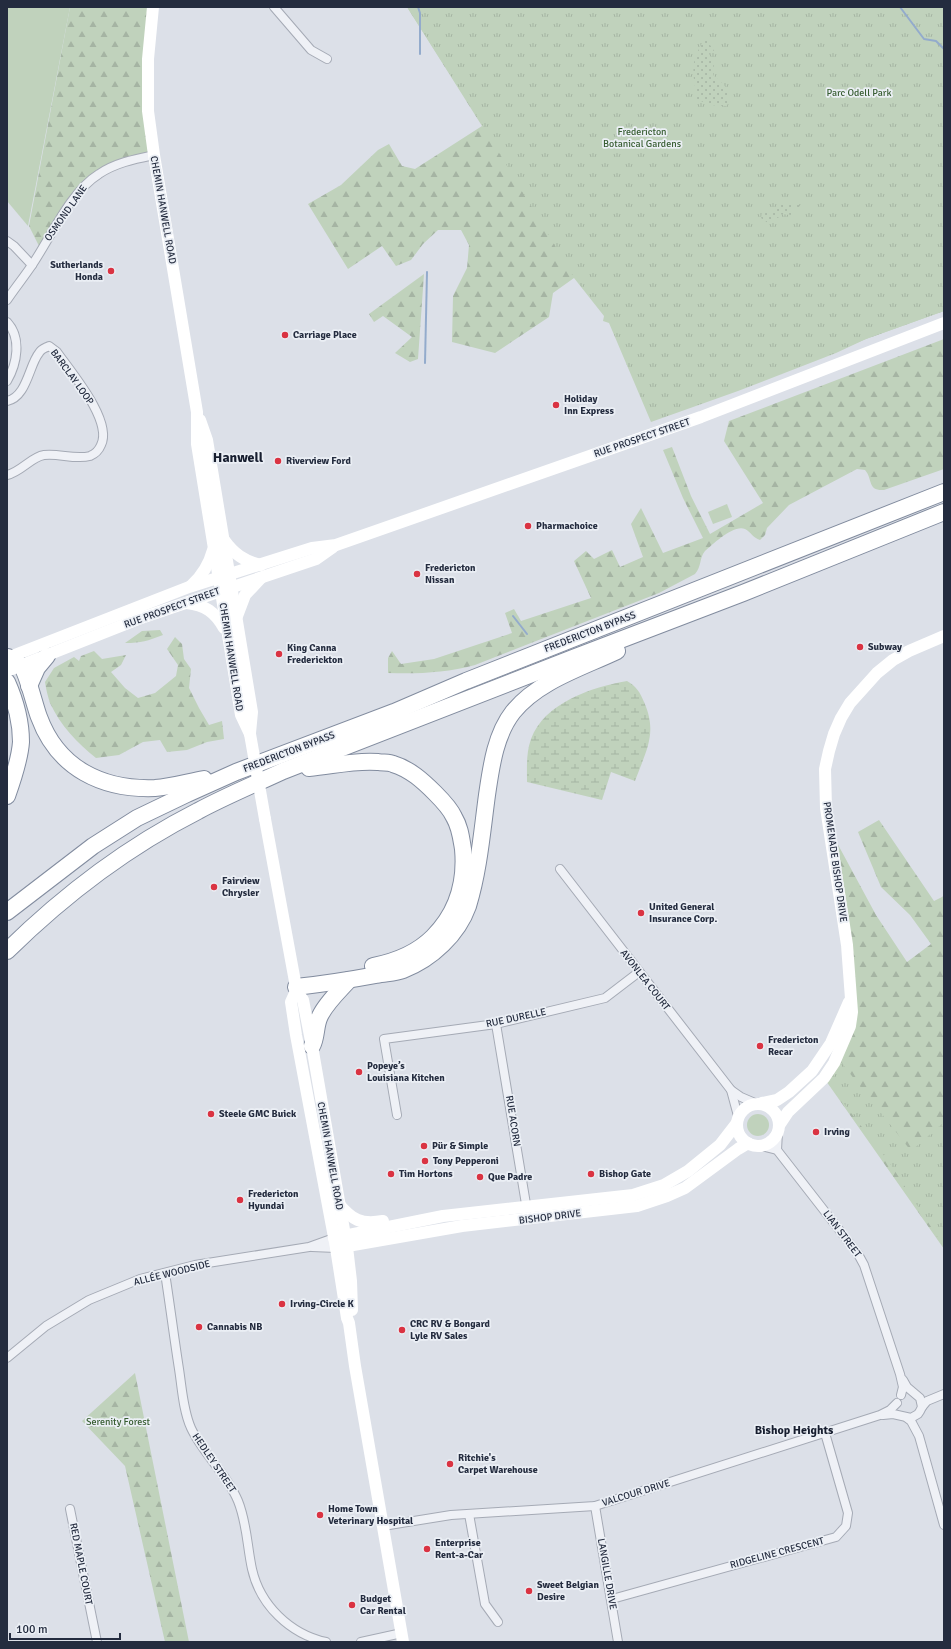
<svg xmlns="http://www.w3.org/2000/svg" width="951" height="1649" font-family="Signika,sans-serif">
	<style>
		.grass { fill: #c0d2bc }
		.forest { fill: url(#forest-firs) }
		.wetland { fill: url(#wetland-marsh) }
		.park { fill: url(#park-tufts) }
		.garden { fill: url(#garden-dots) }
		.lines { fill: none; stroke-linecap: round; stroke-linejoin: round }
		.stream { stroke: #93abcc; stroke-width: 2 }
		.street-casing { stroke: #a5aab5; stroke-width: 10 }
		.highway-casing { stroke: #828c9f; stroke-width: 18 }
		.street { stroke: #eff1f6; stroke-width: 8 }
		.secondary { stroke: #fff; stroke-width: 12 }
		.highway { stroke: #fff; stroke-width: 16 }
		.secondary-bridge { stroke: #fff; stroke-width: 12 }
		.poi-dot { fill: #da3342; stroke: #ebeff5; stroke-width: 1.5 }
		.labels { text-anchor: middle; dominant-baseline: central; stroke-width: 3.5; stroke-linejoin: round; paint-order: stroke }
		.park-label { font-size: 10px; fill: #365c30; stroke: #ebeff5 }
		.street-label { font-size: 10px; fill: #242c3f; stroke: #ebeff5 }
		.poi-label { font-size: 10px; font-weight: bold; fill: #242c3f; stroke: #ebeff5; text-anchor: start }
		.quarter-label { font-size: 12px; font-weight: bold; fill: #171e2f; stroke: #ebeff5 }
		.district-label { font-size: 14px; font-weight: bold; fill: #171e2f; stroke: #ebeff5 }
	</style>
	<defs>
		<pattern id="forest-firs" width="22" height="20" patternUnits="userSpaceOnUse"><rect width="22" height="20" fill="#c0d2bc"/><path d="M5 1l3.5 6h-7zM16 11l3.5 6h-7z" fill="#a5b4a3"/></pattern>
		<pattern id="wetland-marsh" width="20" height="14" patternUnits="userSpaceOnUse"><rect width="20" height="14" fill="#c0d2bc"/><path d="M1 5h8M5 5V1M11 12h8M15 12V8" fill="none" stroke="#a5b4a3"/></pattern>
		<pattern id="park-tufts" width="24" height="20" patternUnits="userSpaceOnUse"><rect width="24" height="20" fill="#c0d2bc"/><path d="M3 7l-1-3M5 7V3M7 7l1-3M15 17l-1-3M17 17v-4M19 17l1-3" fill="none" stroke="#a5b4a3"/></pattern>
		<pattern id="garden-dots" width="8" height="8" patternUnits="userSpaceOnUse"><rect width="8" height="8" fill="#c0d2bc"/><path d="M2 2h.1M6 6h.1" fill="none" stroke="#a5b4a3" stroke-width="1.8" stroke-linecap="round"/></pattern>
	</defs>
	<rect width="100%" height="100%" fill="#dce0e8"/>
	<!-- grass -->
	<g class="grass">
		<polygon points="7,7 70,7 28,226 7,201"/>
		<polygon points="727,504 732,517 713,524 708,512"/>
		<circle cx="758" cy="1125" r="11"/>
	</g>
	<!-- forest -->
	<g class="forest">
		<polygon points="70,7 153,7 154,155 136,159 87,183 41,250 29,226"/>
		<polygon points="407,7 944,7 944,311 866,339 844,348 591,276 574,278 553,293 549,317 495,353 452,342 453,296 467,268 469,245 461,230 438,230 423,244 411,260 396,266 382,246 348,269 308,204 341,185 378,150 389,144 402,166 415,169 482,126"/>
		<polygon points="424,274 418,359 410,362 395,353 412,337 383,316 374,322 369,314"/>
		<path d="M944 339V469L884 490C867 491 873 479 865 470L857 469 789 505 767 528 765 535 760 540C753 538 751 532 745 529 734 524 713 544 705 551 699 558 702 566 695 574L659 593 475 665C446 673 417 674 388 673V658L392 651 401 664 434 659 512 633 505 613 514 609 521 621 591 598 574 561 586 551 594 559 612 550 620 567 643 557 631 524 641 508 663 553 703 538 683 498 663 450 672 447 691 496 710 534 763 503 724 441 729 421Z"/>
		<path d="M160 630 163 635C147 641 142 643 125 643L142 631Z"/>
		<path d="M175 637 182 644 184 659 191 669 189 688 199 708 209 725 222 721 224 739 207 742 187 750 167 752 160 740 143 742 119 755 96 758C78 744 60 725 50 703 48 697 46 689 45 682L54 668 74 657 79 661 81 656 94 651 102 659 126 655 121 665 111 672 125 688 138 698 155 693 176 676 178 665 167 649Z"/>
		<polygon points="879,820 934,901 944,896 944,1249 824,1078 850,1026 829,828 876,915 907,962 931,944 910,915 881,887 858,832"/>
		<polygon points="135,1373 189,1642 165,1642 125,1466 82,1421"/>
	</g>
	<!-- wetland -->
	<path class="wetland" d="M627 681C636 686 640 692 644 702 658 733 646 751 635 781L611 772 602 800 527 782C527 767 526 753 531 739 544 703 592 687 627 681Z"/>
	<!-- park -->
	<g class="park">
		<polygon points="407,7 944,7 944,311 866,339 836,353 738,391 651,422 609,323 603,321 604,316 574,278 483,126"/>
		<polygon points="837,1057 911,1151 944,1122 944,1247 889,1162 824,1078"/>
	</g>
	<!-- garden -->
	<g class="garden">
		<path d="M705 38 715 52 709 54 714 63 713 75C724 85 732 89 727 106L709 105 697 99C693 71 689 64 705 38Z"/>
		<polygon points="785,203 798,203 800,207 798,209 793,208 792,215 781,214 778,218 772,217 770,222 768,223 761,218 762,213 765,212 769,213 772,210"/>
	</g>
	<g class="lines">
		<!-- stream -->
		<g class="stream">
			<polyline points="418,7 420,13 420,54"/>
			<polyline points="900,7 924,39 936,41 944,49"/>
			<polyline points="425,363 427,272"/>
			<polyline points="513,616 527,634"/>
		</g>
		<defs>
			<g id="street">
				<polyline points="274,7 311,50 327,59"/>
				<polyline points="7,241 14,246 32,265"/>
				<path d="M7 300C15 288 24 277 32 265 51 237 70 192 99 174 115 163 135 159 154 155"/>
				<path d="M7 322C22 338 17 364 7 381"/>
				<path d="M7 401C27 397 29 365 39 353 41 349 45 348 49 346L57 352C71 372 113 421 101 445 99 450 95 454 90 456 75 460 59 453 44 455 31 457 21 472 7 475"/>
				<polyline points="560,869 731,1090 738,1116"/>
				<polyline points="496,1024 527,1210"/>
				<polyline points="731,1090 741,1097 755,1103"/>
				<polyline points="397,1115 384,1039 496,1024 605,998 639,972"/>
				<polyline points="762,1146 777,1150 858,1254 864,1265 900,1374 903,1387 901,1395"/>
				<polyline points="777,1150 778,1132"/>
				<polyline points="312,1247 336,1248"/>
				<path d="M165 1273C170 1305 174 1337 179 1369 182 1388 183 1410 191 1428 203 1454 227 1474 238 1501 247 1523 247 1546 252 1569 260 1605 290 1634 326 1642"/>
				<polyline points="7,1358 46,1326 89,1300 140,1279 195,1265 309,1247 334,1238"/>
				<polyline points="922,1407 927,1401 944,1394"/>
				<polyline points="883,1415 893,1414 911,1418 918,1414 920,1411 922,1407 920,1398 907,1387 903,1380"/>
				<polyline points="907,1418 911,1421 919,1436 944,1525"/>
				<polyline points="595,1506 618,1642"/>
				<polyline points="70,1509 97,1642"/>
				<polyline points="469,1514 485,1604 498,1622"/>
				<polyline points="383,1526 451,1515 595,1506 880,1415 890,1410 897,1403"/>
				<polyline points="612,1599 836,1537 846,1526 848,1513 825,1433"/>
				<polyline points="361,1642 402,1633"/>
			</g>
			<g id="highway">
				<path d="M7 660 8 657C12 660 18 662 21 666 27 672 35 707 39 717 58 769 103 790 155 788 171 787 188 782 204 779"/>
				<path d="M7 682C15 700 21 722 21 742 20 756 12 782 7 796"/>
				<polyline points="29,686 37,668 47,656"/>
				<path d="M309 768C332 766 354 760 378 762 383 763 389 762 393 764 410 769 423 781 435 793 442 800 450 808 454 817 460 827 461 837 463 849 466 882 457 913 433 937 417 953 394 962 373 966"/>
				<polyline points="7,912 93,846 137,818 187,794 236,772 394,712 466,681 944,492"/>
				<path d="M7 951C63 896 127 847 198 811 226 796 255 784 283 771L573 658 743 593 944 512"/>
				<path d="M296 987C323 984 349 980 376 975 385 973 395 973 403 970 432 959 458 934 468 906 479 870 482 832 487 795 491 768 495 735 513 712 538 681 581 668 617 651"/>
				<path d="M312 1046C317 1037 315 1026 320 1016 326 1003 339 991 349 980"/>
			</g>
		</defs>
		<!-- street casing -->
		<use href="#street" class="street-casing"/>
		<!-- highway casing -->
		<use href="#highway" class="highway-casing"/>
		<!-- street -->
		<use href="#street" class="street"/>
		<!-- secondary -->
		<g class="secondary">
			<polyline points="153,7 148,59 148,111 154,155 197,412 197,444 241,715 250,734"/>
			<polyline points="200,420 207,440 252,712 250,733"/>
			<path d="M224 540C234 554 244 561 261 565"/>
			<path d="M191 586C202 576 209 565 213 550"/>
			<path d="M187 603C205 605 215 612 224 628"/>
			<polyline points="237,616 245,595 261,578"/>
			<polyline points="7,658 189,587 312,548 336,545 701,417 944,323"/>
			<polyline points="7,671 141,618 316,559 333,547"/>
			<polyline points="265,819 296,987 296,991 291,1002 296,1035 336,1248 347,1318 349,1323 355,1366 403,1642"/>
			<polyline points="296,991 303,1000 312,1046 347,1247 351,1281 352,1310"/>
			<polyline points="762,1103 777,1100 789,1092 812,1071 831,1043 849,1002"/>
			<circle cx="758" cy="1125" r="21"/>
			<polyline points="780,1124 788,1112 824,1078 834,1063 850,1026 852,1012 847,945 826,808 825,769 829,751 834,734 841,718 850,703 877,673 893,660 909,651 944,636"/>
			<path d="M338 1203C352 1220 361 1225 383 1221"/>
			<polyline points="334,1238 443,1216 633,1195 664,1185 688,1171 720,1145 737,1123"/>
			<polyline points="336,1248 462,1226 637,1206 667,1196 685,1188 738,1149 748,1143"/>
		</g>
		<!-- highway -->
		<use href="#highway" class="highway"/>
		<!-- secondary-bridge -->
		<polyline class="secondary-bridge" points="250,734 265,819"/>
	</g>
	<!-- markers -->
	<g class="poi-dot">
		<circle cx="111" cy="271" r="4"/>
		<circle cx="285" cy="335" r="4"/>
		<circle cx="556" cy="405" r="4"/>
		<circle cx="278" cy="461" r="4"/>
		<circle cx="528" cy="526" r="4"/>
		<circle cx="417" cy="574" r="4"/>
		<circle cx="860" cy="647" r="4"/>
		<circle cx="279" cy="654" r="4"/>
		<circle cx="214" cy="887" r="4"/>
		<circle cx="641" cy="913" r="4"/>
		<circle cx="760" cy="1046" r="4"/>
		<circle cx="359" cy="1072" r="4"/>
		<circle cx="211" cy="1114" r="4"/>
		<circle cx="816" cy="1132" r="4"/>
		<circle cx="424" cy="1146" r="4"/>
		<circle cx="425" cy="1161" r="4"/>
		<circle cx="391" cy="1174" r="4"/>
		<circle cx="591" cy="1174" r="4"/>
		<circle cx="480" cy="1177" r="4"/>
		<circle cx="240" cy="1200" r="4"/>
		<circle cx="282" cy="1304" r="4"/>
		<circle cx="199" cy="1327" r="4"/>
		<circle cx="402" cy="1330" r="4"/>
		<circle cx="450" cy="1464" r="4"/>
		<circle cx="320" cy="1515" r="4"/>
		<circle cx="427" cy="1549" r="4"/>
		<circle cx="529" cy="1591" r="4"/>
		<circle cx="352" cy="1605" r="4"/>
	</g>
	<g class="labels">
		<!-- park labels -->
		<g class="park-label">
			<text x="859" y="93">Parc Odell Park</text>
			<text x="642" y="132">Fredericton<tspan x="642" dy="12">Botanical Gardens</tspan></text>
			<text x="118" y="1422">Serenity Forest</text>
		</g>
		<!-- street labels -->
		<g class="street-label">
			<text transform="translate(163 210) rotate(80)">CHEMIN HANWELL ROAD</text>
			<text transform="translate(66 213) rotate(-55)">OSMOND LANE</text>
			<text transform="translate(72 377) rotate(54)">BARCLAY LOOP</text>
			<text transform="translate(642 438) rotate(-19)">RUE PROSPECT STREET</text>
			<text transform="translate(172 608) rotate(-20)">RUE PROSPECT STREET</text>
			<text transform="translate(590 632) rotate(-21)">FREDERICTON BYPASS</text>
			<text transform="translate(231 657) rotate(81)">CHEMIN HANWELL ROAD</text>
			<text transform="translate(289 752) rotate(-21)">FREDERICTON BYPASS</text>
			<text transform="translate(835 862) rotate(82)">PROMENADE BISHOP DRIVE</text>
			<text transform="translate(645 980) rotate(52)">AVONLEA COURT</text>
			<text transform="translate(516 1018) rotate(-12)">RUE DURELLE</text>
			<text transform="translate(513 1121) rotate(81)">RUE ACORN</text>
			<text transform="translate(330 1156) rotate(80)">CHEMIN HANWELL ROAD</text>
			<text transform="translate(550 1217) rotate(-7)">BISHOP DRIVE</text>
			<text transform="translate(842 1234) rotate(53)">LIAN STREET</text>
			<text transform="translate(172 1273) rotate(-14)">ALLÉE WOODSIDE</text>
			<text transform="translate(214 1463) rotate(56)">HEDLEY STREET</text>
			<text transform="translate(636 1493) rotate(-17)">VALCOUR DRIVE</text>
			<text transform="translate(777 1553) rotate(-15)">RIDGELINE CRESCENT</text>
			<text transform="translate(81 1564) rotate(79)">RED MAPLE COURT</text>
			<text transform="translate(607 1574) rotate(80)">LANGILLE DRIVE</text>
		</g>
		<!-- poi labels -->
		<g class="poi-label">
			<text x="103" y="265" text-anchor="end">Sutherlands<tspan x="103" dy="12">Honda</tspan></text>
			<text x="293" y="335">Carriage Place</text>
			<text x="564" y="399">Holiday<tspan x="564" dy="12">Inn Express</tspan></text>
			<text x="286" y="461">Riverview Ford</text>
			<text x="536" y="526">Pharmachoice</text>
			<text x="425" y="568">Fredericton<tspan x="425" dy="12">Nissan</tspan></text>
			<text x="868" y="647">Subway</text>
			<text x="287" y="648">King Canna<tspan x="287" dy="12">Frederickton</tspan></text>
			<text x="222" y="881">Fairview<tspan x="222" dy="12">Chrysler</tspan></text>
			<text x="649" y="907">United General<tspan x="649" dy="12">Insurance Corp.</tspan></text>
			<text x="768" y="1040">Fredericton<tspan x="768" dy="12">Recar</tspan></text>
			<text x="367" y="1066">Popeye’s<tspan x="367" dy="12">Louisiana Kitchen</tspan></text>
			<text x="219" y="1114">Steele GMC Buick</text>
			<text x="824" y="1132">Irving</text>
			<text x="432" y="1146">Pür &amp; Simple</text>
			<text x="433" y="1161">Tony Pepperoni</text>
			<text x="399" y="1174">Tim Hortons</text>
			<text x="599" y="1174">Bishop Gate</text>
			<text x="488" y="1177">Que Padre</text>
			<text x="248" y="1194">Fredericton<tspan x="248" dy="12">Hyundai</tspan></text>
			<text x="290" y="1304">Irving-Circle K</text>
			<text x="410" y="1324">CRC RV &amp; Bongard<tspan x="410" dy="12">Lyle RV Sales</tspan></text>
			<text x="207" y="1327">Cannabis NB</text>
			<text x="458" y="1458">Ritchie's<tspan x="458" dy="12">Carpet Warehouse</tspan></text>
			<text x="328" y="1509">Home Town<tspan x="328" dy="12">Veterinary Hospital</tspan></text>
			<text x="435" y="1543">Enterprise<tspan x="435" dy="12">Rent-a-Car</tspan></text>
			<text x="537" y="1585">Sweet Belgian<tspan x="537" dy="12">Desire</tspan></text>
			<text x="360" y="1599">Budget<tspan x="360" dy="12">Car Rental</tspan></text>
		</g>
		<!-- quarter labels -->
		<g class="quarter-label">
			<text x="794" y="1430">Bishop Heights</text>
		</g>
		<!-- district labels -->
		<g class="district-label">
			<text x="238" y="457">Hanwell</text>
		</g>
	</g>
	<!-- border -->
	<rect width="951" height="1649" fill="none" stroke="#242c3f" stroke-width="16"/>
	<!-- scale -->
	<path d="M10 1633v6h110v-6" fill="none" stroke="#242c3f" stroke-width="2"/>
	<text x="16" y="1633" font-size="12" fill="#242c3f" stroke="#ebeff5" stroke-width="3" paint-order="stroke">100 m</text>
</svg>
